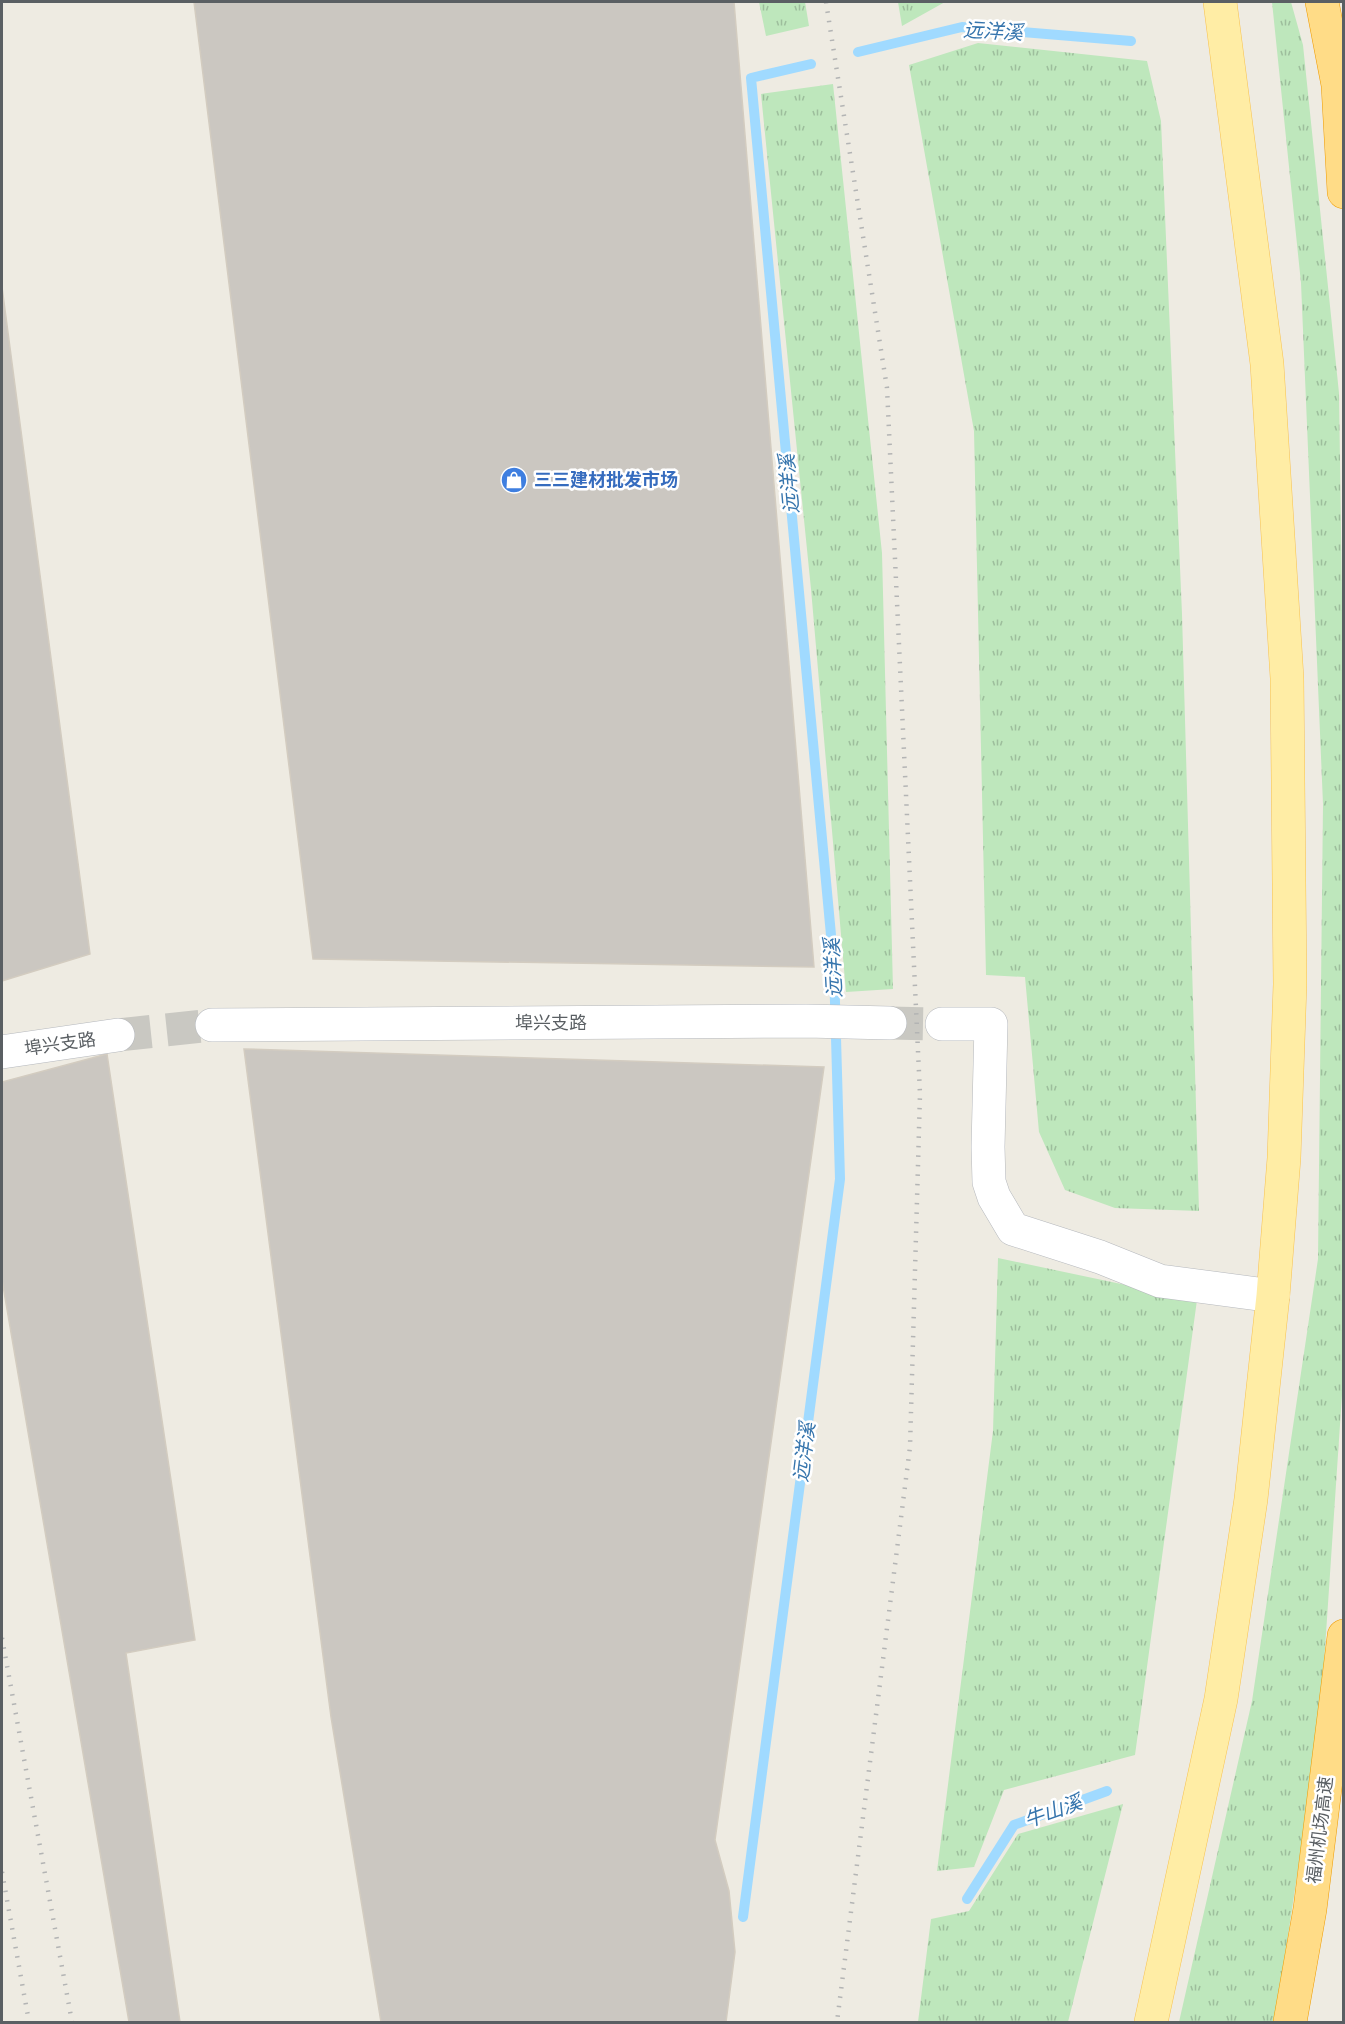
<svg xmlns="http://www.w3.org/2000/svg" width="1345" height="2024" font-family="Montserrat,'Noto Sans SC',sans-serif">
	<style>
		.grass { fill: url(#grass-tufts) }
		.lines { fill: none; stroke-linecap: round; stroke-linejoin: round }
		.stream { stroke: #a0daff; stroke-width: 10 }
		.building { fill: #cbc7c1; stroke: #d3ccc0; stroke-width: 1.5 }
		.minor-tunnel { stroke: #c9c8c2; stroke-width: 33; stroke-dasharray: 33 16; stroke-linecap: butt }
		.minor-casing { stroke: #b5b8bd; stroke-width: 34 }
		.major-casing { stroke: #f8c250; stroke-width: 34 }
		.highway-casing { stroke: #ef9b00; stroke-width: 34 }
		.minor { stroke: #fff; stroke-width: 33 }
		.major { stroke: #ffeda5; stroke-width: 33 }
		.highway { stroke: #ffdc87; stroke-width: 33 }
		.rail { stroke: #b3b4b4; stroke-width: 4.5; stroke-dasharray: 1.5 8; stroke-linecap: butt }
		.labels { text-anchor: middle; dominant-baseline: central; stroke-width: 5; stroke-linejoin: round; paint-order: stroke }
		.shop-label { font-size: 18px; font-weight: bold; fill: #366cbe; stroke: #fff; text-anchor: start }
		.street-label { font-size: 18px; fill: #5a5f63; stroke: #fff }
		.water-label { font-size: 20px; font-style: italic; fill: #3675ad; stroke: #fff }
	</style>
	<defs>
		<pattern id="grass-tufts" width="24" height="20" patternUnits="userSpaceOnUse" patternTransform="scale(1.5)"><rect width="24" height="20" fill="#bee7bc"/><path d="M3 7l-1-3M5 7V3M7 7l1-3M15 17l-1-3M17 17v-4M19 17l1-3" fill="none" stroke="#9dbe9c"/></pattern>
	</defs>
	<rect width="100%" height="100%" fill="#eeebe2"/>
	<!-- grass -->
	<g class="grass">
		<polygon points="759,2 805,2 809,26 766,36"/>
		<polygon points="898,2 945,2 902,26"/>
		<polygon points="1272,2 1291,2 1303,45 1339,393 1344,732 1343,1380 1320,1723 1275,2022 1179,2022 1252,1701 1318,1259 1323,804 1301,283"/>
		<polygon points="978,43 1147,61 1161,121 1182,614 1199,1211 1115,1208 1065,1190 1039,1132 1025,977 986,975 974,431 909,65"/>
		<polygon points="833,84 882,553 893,989 846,992 811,589 761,94"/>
		<polygon points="998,1258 1197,1300 1135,1755 1004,1790 974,1867 937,1871 993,1431"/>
		<polygon points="1123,1804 1068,2022 918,2022 931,1919 969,1911 1018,1834"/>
	</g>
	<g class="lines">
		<!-- stream -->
		<g class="stream">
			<polyline points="858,52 962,27 1131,41"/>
			<polyline points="967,1899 1014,1825 1107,1791"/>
			<polyline points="743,1917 840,1179 834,967 751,78 811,64"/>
		</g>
	</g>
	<!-- building -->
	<g class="building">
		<polygon points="194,2 734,2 814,967 313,959"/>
		<polygon points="2,287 90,954 2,981"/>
		<polygon points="244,1049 824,1067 715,1840 729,1891 735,1952 726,2022 381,2022 331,1717"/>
		<polygon points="107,1054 195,1640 126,1653 180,2022 129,2022 2,1280 2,1082"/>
	</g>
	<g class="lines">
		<!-- minor-tunnel -->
		<g class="minor-tunnel">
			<polyline points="890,1023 942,1024"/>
			<polyline points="118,1035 212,1025"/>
		</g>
		<defs>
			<g id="minor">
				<polyline points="942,1024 991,1024 988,1147 989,1182 994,1197 1013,1229 1100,1257 1160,1281 1273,1296"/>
				<polyline points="212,1025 806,1021 890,1023"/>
				<polyline points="2,1052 118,1035"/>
			</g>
			<polyline id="major" points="1151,2022 1221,1699 1251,1499 1273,1296 1284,1158 1290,984 1287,678 1267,364 1220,2"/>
			<g id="highway">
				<polyline points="1322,2 1338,85 1344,192"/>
				<polyline points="1290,2022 1310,1909 1344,1636"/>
			</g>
		</defs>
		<!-- minor casing -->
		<use href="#minor" class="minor-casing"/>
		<!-- major casing -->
		<use href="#major" class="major-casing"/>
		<!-- highway casing -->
		<use href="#highway" class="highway-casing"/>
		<!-- minor -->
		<use href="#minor" class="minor"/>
		<!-- major -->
		<use href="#major" class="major"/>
		<!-- highway -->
		<use href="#highway" class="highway"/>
		<!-- rail -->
		<g class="rail">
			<polyline points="826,2 887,388 920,1094 910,1447 837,2022"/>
			<polyline points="2,1638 72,2022"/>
			<polyline points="2,1872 29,2022"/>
		</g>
	</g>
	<!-- icons -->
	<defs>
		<symbol id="shop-disc" viewBox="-11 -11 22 22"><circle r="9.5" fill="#3f7fe0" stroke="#fff"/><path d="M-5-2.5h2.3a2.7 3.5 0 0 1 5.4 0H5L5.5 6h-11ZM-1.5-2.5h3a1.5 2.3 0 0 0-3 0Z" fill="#fff"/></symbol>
	</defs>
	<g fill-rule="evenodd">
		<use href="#shop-disc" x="499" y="465" width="30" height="30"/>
	</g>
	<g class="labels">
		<!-- shop labels -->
		<g class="shop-label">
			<text x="534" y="480">三三建材批发市场</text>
		</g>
		<!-- street labels -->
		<g class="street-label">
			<text x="551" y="1023">埠兴支路</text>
			<text transform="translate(60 1044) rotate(-8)">埠兴支路</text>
			<text transform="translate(1320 1830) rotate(-83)">福州机场高速</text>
		</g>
		<!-- water labels -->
		<g class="water-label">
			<text transform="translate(993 31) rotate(3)">远洋溪</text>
			<text transform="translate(789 484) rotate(-95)">远洋溪</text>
			<text transform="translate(833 968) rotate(-93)">远洋溪</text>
			<text transform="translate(804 1452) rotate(-83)">远洋溪</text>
			<text transform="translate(1053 1811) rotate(-20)">牛山溪</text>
		</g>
	</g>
	<!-- border -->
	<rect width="1345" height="2024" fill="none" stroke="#5a5f63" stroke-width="6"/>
</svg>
